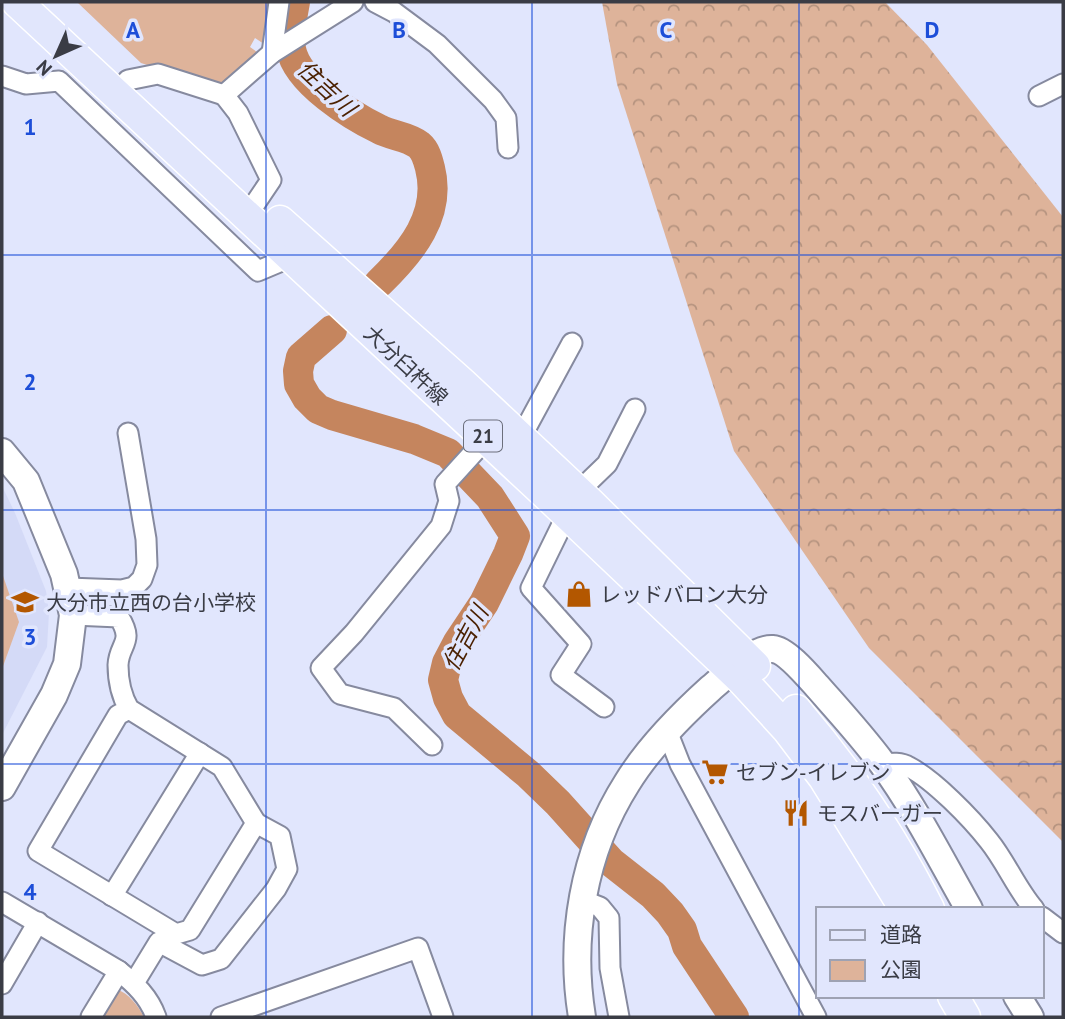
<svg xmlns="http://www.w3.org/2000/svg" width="1065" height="1019" font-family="'PT Sans','Noto Sans JP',sans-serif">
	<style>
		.built { fill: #d4daf7 }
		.forest { fill: url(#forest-crowns) }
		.green { fill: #deb39a }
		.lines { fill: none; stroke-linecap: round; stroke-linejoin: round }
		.river { stroke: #c5855e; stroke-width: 30 }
		.street-casing { stroke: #868a9f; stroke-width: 23 }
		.secondary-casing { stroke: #868a9f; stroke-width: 30 }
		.primary-casing { stroke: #fff; stroke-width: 33 }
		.street { stroke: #fff; stroke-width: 19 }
		.secondary { stroke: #fff; stroke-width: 26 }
		.primary { stroke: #e1e6fc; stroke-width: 30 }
		.grid { fill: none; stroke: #1d4ed8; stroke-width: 2; stroke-opacity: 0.55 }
		.labels { text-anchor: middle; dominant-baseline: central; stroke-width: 7; stroke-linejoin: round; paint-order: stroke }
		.shield { fill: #e1e6fd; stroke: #6c6f7c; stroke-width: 2 }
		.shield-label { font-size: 19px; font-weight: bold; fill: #3a3c45 }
		.street-label { font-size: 21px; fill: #3a3c45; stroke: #e1e6fd }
		.poi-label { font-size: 21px; fill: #3a3c45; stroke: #e1e6fd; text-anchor: start }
		.water-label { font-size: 23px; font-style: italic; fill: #4b2102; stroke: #e1e6fd }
		.grid-label { font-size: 23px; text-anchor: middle; font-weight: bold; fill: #1d4ed8; stroke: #e1e6fd; stroke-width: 7; stroke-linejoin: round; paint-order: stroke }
	</style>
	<defs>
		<pattern id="forest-crowns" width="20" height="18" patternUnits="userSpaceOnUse" patternTransform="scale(1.75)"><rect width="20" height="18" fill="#deb39a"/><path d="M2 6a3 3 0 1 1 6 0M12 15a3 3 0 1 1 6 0" fill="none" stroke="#b5937f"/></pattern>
	</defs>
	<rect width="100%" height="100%" fill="#e1e6fd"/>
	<!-- built -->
	<polygon class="built" points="2,486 15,513 46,591 49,613 47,647 2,735"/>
	<!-- forest -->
	<polygon class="forest" points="602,2 885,2 927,45 1063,217 1063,842 869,648 734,451 617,84"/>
	<!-- green -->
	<g class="green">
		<polygon points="77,2 270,2 264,44 255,38 250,47 261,55 224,86 194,80 141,63"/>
		<polygon points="2,573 19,622 2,669"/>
		<path d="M116 989C129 993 138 1006 144 1017H101Z"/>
	</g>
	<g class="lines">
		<!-- river -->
		<g class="river">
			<path d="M295 2C292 17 289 34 291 49 297 82 352 116 379 129 392 136 407 136 419 145 426 151 428 160 430 168 442 215 411 252 379 283"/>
			<polyline points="332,330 301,357 298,371 299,384 307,398 318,409 332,415 414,439 448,453 490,497 515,536 508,554 484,603 458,642 447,663 443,680 448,698 457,715 528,774 558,803 611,862 653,895 670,913 682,930 687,946 734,1017"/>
		</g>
		<defs>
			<g id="street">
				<polyline points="375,2 394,12 437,44 493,100 506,118 508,148"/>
				<polyline points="272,53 279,2"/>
				<polyline points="2,76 26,84 59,81 258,271 277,263 293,247"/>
				<polyline points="128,80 158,74 224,95"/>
				<polyline points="1039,96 1063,84"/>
				<polyline points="246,217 271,180 238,113 224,95 272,53 353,2"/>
				<polyline points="520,439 572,343"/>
				<polyline points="68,588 122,590 134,587 142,579 147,565 146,539 128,433"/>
				<path d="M73 615 119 617C135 643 119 643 118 665 118 680 122 697 129 709L222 767 256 823 190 930 176 934 38 851 118 715 129 709"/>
				<polyline points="604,707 561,675 581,644 531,588 578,492 607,464 635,409"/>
				<polyline points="667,731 680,764 816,1017"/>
				<polyline points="432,745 394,708 340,694 321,668 354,633 441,526 449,501 445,484 494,430"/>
				<path d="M883 764C892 763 901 762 909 767 934 780 971 818 989 841 1006 862 1016 888 1034 909"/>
				<polyline points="112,896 200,753"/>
				<polyline points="582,900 600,907 609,918 610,968 619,1017"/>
				<path d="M2 902 119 971C135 984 149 997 156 1017"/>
				<polyline points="1042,917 1063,933"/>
				<polyline points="134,983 159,942 202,965 221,959 276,889 287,869 280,836 256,823"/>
				<polyline points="2,984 38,922"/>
				<polyline points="91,1017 119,971"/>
				<polyline points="221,1017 418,948 443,1017"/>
			</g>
			<g id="secondary">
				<polyline points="2,452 26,481 64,574 73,615 67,664 54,695 2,787"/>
				<polyline points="1017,996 1030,1017"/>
				<path d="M582 1017C569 938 583 852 627 783 649 747 680 716 711 688 724 677 755 647 773 649 786 650 808 676 817 686 839 711 862 736 882 763 915 808 941 860 969 909"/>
			</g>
			<g id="primary">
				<polyline points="17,2 551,499 743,681 787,729 824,778 905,909"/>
				<polyline points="280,221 462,383 589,502 755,666"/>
				<path d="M796 710C848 771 893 837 929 909"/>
				<polyline points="953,996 965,1017"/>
			</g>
		</defs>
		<!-- street casing -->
		<use href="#street" class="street-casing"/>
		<!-- secondary casing -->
		<use href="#secondary" class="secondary-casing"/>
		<!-- primary casing -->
		<use href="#primary" class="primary-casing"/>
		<!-- street -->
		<use href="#street" class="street"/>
		<!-- secondary -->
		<use href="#secondary" class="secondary"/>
		<!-- primary -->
		<use href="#primary" class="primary"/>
	</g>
	<!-- grid -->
	<path class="grid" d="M266 2V1017M532 2V1017M799 2V1017M2 255H1063M2 510H1063M2 764H1063"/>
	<!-- icons -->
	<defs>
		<symbol id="shop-bare" viewBox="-9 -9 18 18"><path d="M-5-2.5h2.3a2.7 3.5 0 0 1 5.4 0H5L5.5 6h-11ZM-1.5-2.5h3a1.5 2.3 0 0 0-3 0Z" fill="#b35700" stroke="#e1e6fd" stroke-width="2.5" paint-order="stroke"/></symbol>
		<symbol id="school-bare" viewBox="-9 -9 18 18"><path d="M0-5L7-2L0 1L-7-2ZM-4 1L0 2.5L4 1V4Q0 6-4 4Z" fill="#b35700" stroke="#e1e6fd" stroke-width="2.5" paint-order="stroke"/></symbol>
		<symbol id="supermarket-bare" viewBox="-9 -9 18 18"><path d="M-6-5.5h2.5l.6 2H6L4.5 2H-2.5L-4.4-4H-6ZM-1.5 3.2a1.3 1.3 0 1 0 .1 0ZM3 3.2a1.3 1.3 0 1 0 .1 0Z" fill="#b35700" stroke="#e1e6fd" stroke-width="2.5" paint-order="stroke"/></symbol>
		<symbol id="restaurant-bare" viewBox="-9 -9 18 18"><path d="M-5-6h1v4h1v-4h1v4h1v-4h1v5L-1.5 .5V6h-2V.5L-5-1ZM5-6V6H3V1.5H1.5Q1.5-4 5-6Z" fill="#b35700" stroke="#e1e6fd" stroke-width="2.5" paint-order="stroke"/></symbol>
	</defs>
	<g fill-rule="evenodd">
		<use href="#shop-bare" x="560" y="575" width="38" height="38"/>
		<use href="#school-bare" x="6" y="583" width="38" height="38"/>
		<use href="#supermarket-bare" x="696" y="753" width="38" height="38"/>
		<use href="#restaurant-bare" x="777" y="794" width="38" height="38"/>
	</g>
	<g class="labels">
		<!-- shield labels -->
		<rect class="shield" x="464" y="420.5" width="38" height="31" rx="5"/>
		<g class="shield-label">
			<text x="483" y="436">21</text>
		</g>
		<!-- street labels -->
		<g class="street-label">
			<text transform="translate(406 365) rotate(43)">大分臼杵線</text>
		</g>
		<!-- poi labels -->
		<g class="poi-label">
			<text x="600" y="594">レッドバロン大分</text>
			<text x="46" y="602">大分市立西の台小学校</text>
			<text x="736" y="772">セブン-イレブン</text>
			<text x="817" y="813">モスバーガー</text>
		</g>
		<!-- water labels -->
		<g class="water-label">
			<text transform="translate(327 88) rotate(43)">住吉川</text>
			<text transform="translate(465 638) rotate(-62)">住吉川</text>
		</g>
	</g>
	<g class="grid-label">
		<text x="133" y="38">A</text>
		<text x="399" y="38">B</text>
		<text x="666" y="38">C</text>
		<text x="932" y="38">D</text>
		<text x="30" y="135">1</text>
		<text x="30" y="390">2</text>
		<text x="30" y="645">3</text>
		<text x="30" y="900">4</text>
	</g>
	<!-- border -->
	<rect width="1065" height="1019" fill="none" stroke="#3a3c45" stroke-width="7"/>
	<!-- legend -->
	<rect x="816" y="907" width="228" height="91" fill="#e1e6fd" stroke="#9ea2b3" stroke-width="2"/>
	<rect x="830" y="930" width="35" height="10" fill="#e1e6fc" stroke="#9ea2b3" stroke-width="2"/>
	<text x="880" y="942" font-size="21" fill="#3a3c45">道路</text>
	<rect x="830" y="960" width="35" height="21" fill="#deb39a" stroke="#9ea2b3" stroke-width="2"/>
	<text x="880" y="977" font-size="21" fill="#3a3c45">公園</text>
	<!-- north arrow -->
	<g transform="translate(56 56) rotate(225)" stroke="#e1e6fd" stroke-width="5" paint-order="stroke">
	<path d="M0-5L12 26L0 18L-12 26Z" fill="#3a3c45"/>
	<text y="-10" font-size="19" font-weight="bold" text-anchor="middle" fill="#3a3c45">N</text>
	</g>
</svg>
